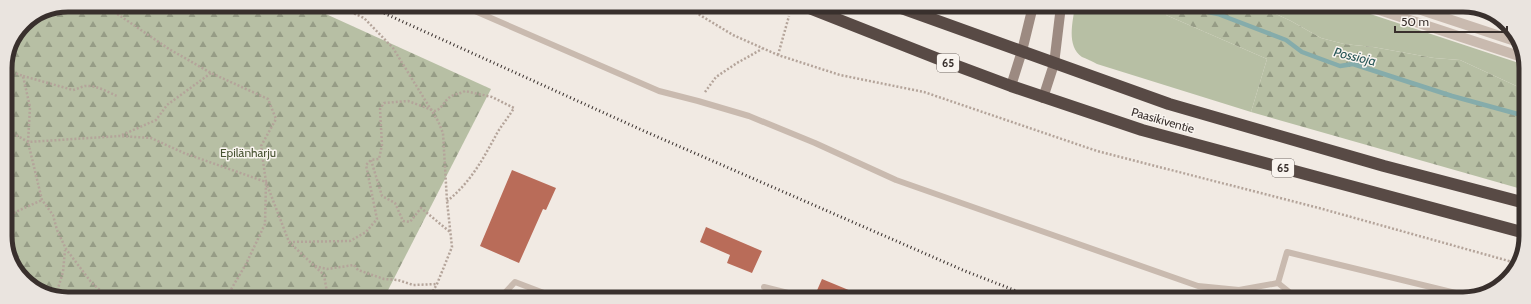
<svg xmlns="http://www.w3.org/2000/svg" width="1531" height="304" font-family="Cabin,sans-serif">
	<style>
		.grass { fill: #b7bfa4 }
		.forest { fill: url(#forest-firs) }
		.water { fill: #85acab }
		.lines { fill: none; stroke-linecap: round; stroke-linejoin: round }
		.stream { stroke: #85acab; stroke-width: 4.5 }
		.building { fill: #b96c59 }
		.path { stroke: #b4a49a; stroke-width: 2.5; stroke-dasharray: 2 2; stroke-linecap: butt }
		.lane { stroke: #c9baaf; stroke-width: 6 }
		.street { stroke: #c9baaf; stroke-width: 10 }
		.secondary { stroke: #9c8a81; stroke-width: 10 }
		.highway { stroke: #584a45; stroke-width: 12 }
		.rail { stroke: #39302d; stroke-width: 3; stroke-dasharray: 1 3; stroke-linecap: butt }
		.labels { text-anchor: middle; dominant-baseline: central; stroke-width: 3; stroke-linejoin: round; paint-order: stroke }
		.shield { fill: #f9f4ef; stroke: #736b67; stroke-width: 1 }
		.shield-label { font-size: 11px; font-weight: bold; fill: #39302d }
		.street-label { font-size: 12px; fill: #39302d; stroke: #f9f4ef }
		.park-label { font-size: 12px; fill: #495433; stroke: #f9f4ef }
		.water-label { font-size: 13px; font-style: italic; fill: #265556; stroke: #f9f4ef }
		.rim { fill: none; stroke: #39302d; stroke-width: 5 }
	</style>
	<defs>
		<pattern id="forest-firs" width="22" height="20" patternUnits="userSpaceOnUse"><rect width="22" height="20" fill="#b7bfa4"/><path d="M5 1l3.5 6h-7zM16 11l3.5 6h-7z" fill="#969c86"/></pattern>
	</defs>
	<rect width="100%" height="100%" fill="#f1eae3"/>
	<!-- grass -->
	<g class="grass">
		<path d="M1075 6H1168L1166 15 1267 59 1251 112 1097 64C1092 61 1087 59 1082 57 1066 46 1073 21 1075 6Z"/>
		<polygon points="1259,6 1346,6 1525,65 1525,90 1460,60 1434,58 1373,47 1344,44 1321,38 1291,21"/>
	</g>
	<!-- forest -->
	<g class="forest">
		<polygon points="68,5 306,5 491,89 384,298 56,298 24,281 6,249 5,64 24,23"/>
		<polygon points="1168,6 1259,6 1291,21 1321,38 1344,44 1373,47 1434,58 1460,60 1525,90 1525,190 1251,112 1267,59 1166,15"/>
	</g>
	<!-- water -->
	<path class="water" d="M1165 6H1187C1182 12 1171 11 1165 6Z"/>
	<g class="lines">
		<!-- stream -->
		<polyline class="stream" points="1186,6 1189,8 1218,14 1286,40 1302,52 1340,66 1353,64 1452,96 1525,116"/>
	</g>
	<!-- building -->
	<g class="building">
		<polygon points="512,170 556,188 546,210 543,209 519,263 480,246"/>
		<polygon points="706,227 762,251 752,273 727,263 730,255 700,242"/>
		<polygon points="822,279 868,298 823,298 815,295"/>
	</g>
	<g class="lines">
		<!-- path -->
		<g class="path">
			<polyline points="104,5 169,49 211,73 268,99 276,119 261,146 266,182 265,224 246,264 226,298"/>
			<polyline points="336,5 364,18 393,48 438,121 443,133 447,201 452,247 437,284 429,298"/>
			<polyline points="685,6 733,35 778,55 840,75 924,92 1097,151 1319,208 1516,263"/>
			<polyline points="778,55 789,16"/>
			<polyline points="5,69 23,76 30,107 28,142 42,200 53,215 57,230 66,249 91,282 103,293 106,298"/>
			<path d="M23 76 73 90C77 89 81 87 85 86 96 85 108 92 117 96"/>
			<polyline points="705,92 716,77 737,63 762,49"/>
			<polyline points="6,129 28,142 120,136 151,138 184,153 266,182 289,242 324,275 328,298"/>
			<polyline points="122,135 156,120 167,105 211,73"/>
			<polyline points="371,160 382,196 395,203 403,221 410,222 421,208 450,232"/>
			<polyline points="6,215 9,215 42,200"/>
			<path d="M289 242 350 241 366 232 377 219 366 165 371 160 379 159 382 145 380 109 384 103 408 101 435 111C442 109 444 101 450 97 454 94 460 94 465 91L492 97 514 108C508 118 500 127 495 137 482 161 469 184 447 201"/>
			<polyline points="315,266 327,269 354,265 358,270 384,279 398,280 413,285 437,284"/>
			<polyline points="55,298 63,272 65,250"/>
		</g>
		<!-- lane -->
		<g class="lane">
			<polyline points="461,5 659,91 698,101 749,116 815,143 896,180 1198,286 1239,290 1278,283 1298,299"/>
			<polyline points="1278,283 1287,252 1472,297"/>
			<polyline points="764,287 796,295 804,298"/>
			<polyline points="500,298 515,282 557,298"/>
		</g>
		<!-- street -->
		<g class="street">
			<polyline points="1367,6 1525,58"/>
			<polyline points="1409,6 1518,42"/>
		</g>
		<!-- secondary -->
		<g class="secondary">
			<polyline points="1011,86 1022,51 1033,6"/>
			<polyline points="1043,98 1054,64 1061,6"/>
		</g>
		<!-- highway -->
		<g class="highway">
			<polyline points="804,6 936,58 1011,86 1142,130 1525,233"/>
			<polyline points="896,6 1169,104 1384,166 1525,203"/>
		</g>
		<!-- rail -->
		<polyline class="rail" points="366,5 644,131 965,271 1037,299"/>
	</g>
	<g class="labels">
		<!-- shield labels -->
		<g class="shield">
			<rect x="937" y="54" width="22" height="18" rx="3"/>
			<rect x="1272" y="159" width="22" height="18" rx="3"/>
		</g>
		<g class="shield-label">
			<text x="948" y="63">65</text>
			<text x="1283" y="168">65</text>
		</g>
		<!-- street labels -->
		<g class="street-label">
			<text transform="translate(1163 120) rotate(16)">Paasikiventie</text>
		</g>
		<!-- park labels -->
		<g class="park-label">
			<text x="248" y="152">Epilänharju</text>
		</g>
		<!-- water labels -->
		<g class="water-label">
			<text transform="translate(1355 56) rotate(13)">Possioja</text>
		</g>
	</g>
	<!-- crop -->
	<path d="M0 0H1531V304H0ZM68 12H1463A56 56 0 0 1 1519 68V236A56 56 0 0 1 1463 292H68A56 56 0 0 1 12 236V68A56 56 0 0 1 68 12Z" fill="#eae4df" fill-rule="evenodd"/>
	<path class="rim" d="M68 12H1463A56 56 0 0 1 1519 68V236A56 56 0 0 1 1463 292H68A56 56 0 0 1 12 236V68A56 56 0 0 1 68 12Z"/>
	<!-- scale -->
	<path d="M1395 26v6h112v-6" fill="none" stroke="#39302d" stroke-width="2"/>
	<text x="1401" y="26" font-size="12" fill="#39302d" stroke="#f9f4ef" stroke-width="3" paint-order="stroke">50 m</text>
</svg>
